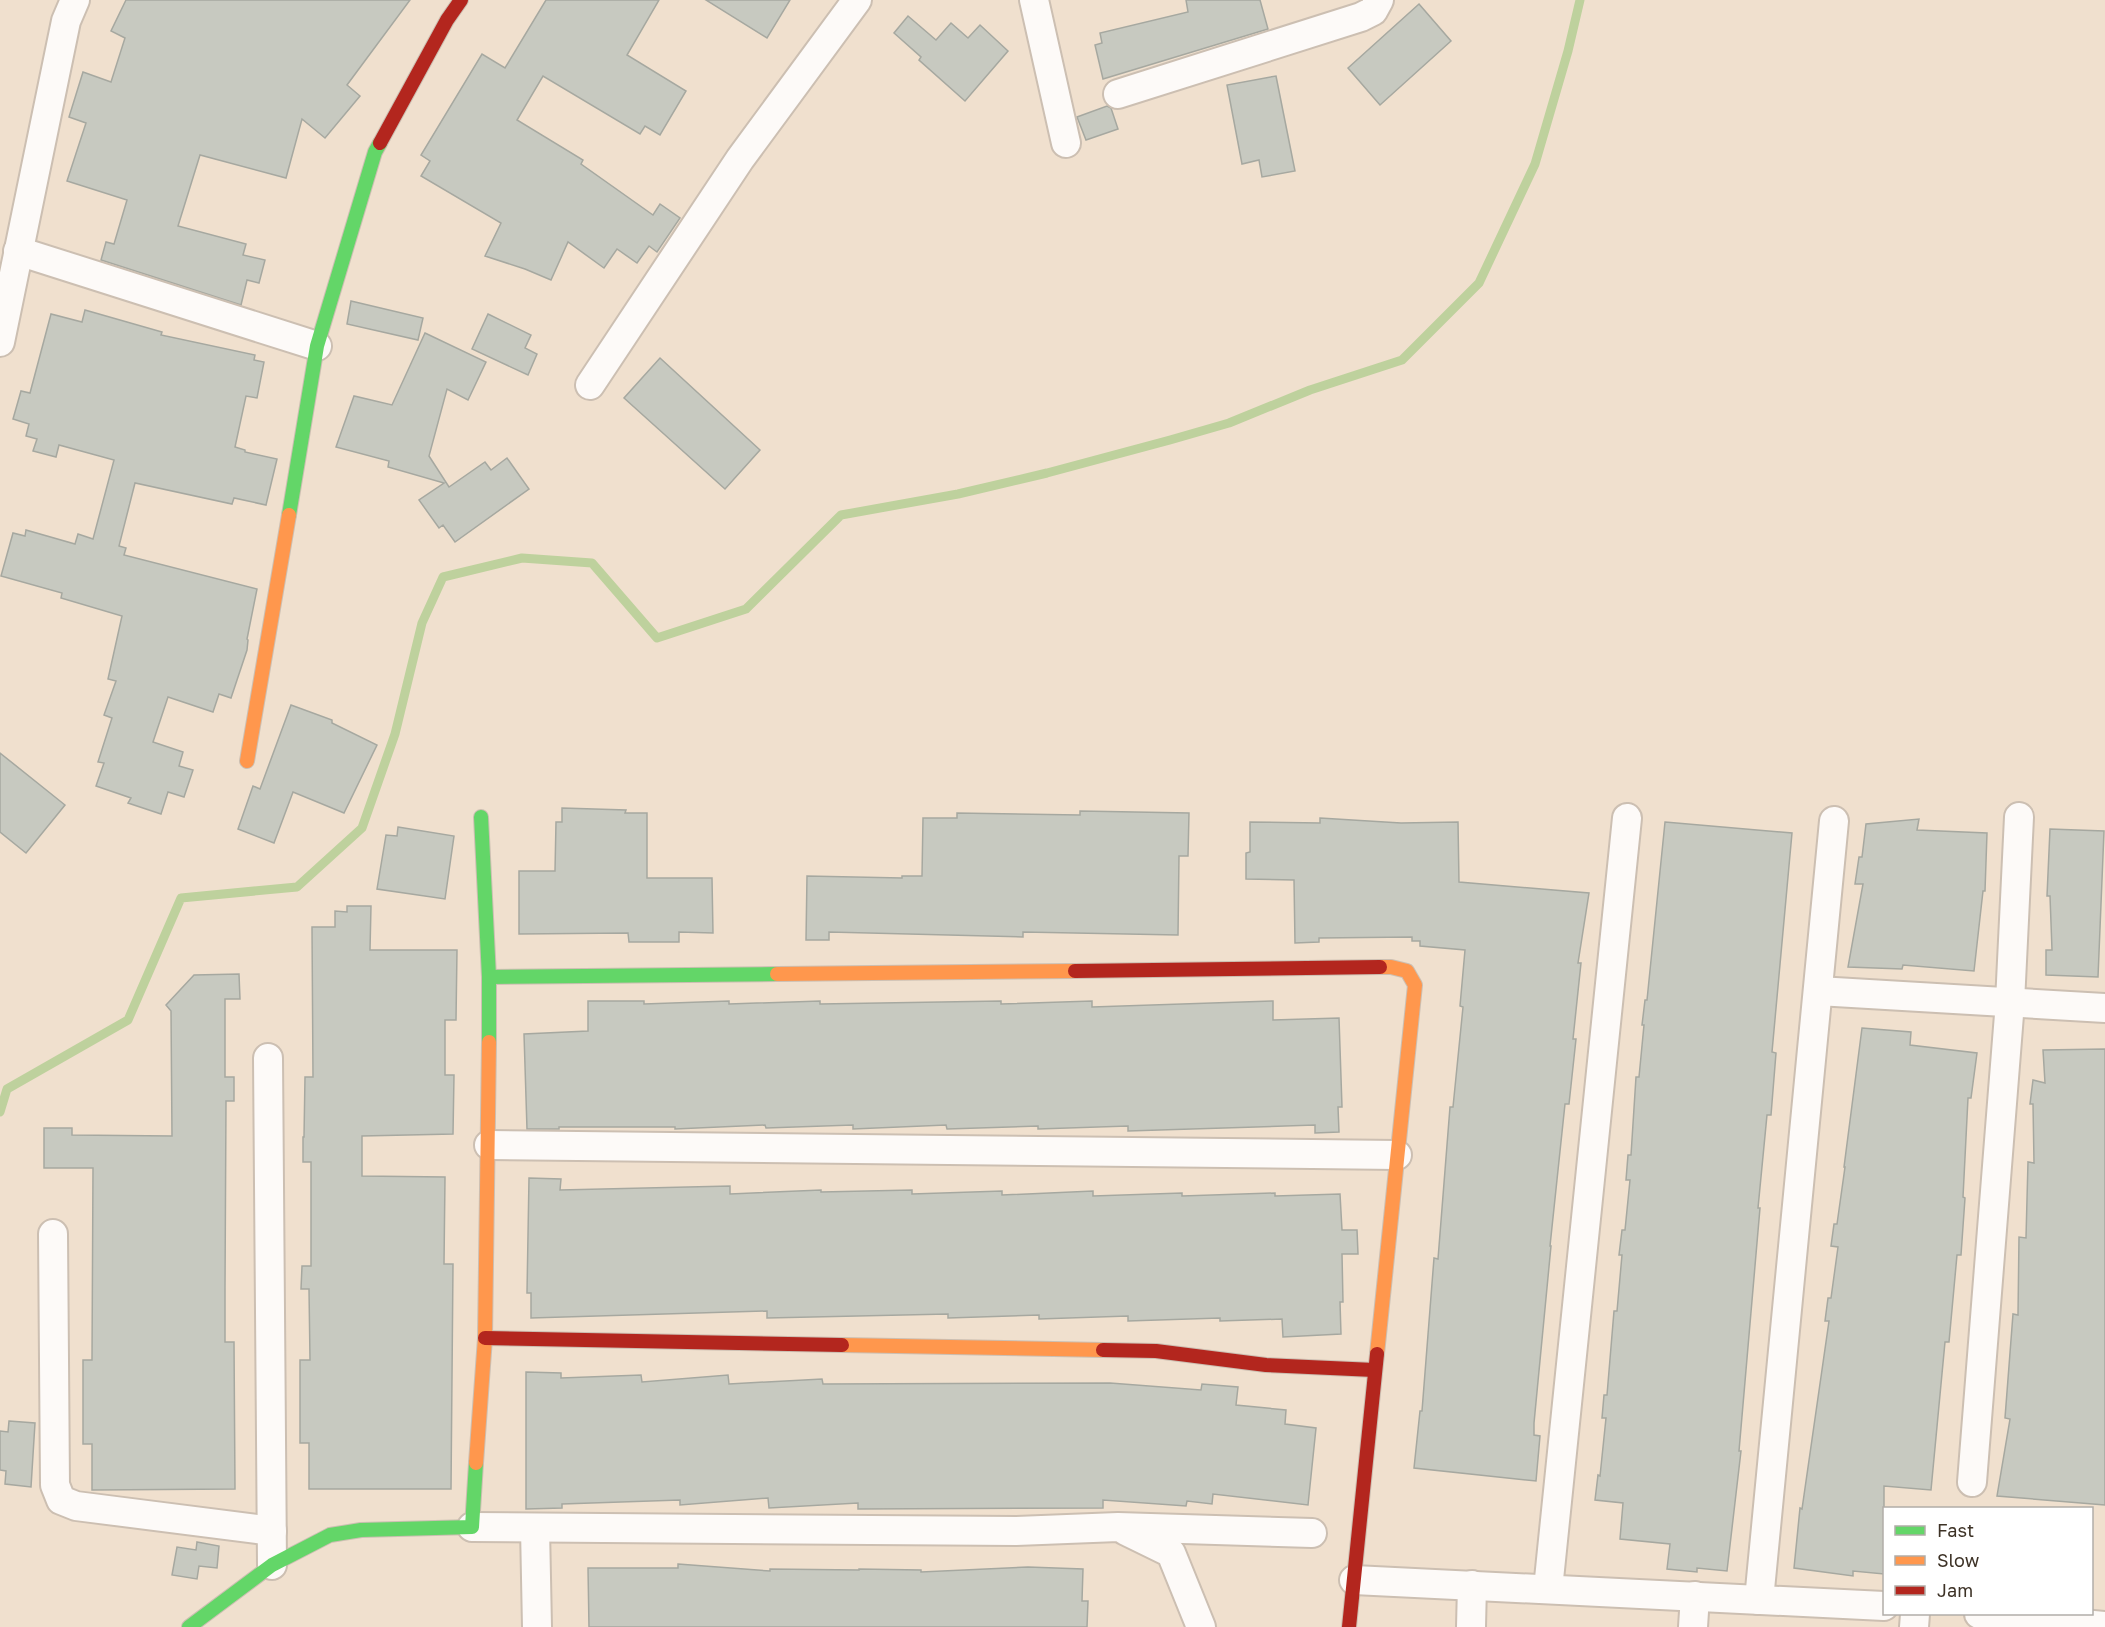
<svg xmlns="http://www.w3.org/2000/svg" width="2105" height="1627" font-family="'Golos Text',sans-serif">
	<style>
		.lines { fill: none; stroke-linecap: round; stroke-linejoin: round }
		.stream { stroke: #bed19d; stroke-width: 9 }
		.building { fill: #c7c9c0; stroke: #a6a8a0; stroke-width: 1.5 }
		.street-casing { stroke: #ccbfb2; stroke-width: 32 }
		.fast-casing { stroke: #ccbfb2; stroke-width: 16 }
		.slow-casing { stroke: #ccbfb2; stroke-width: 16 }
		.jam-casing { stroke: #ccbfb2; stroke-width: 16 }
		.street { stroke: #fdfaf8; stroke-width: 28 }
		.fast { stroke: #63d668; stroke-width: 14 }
		.slow { stroke: #ff974d; stroke-width: 14 }
		.jam { stroke: #b3261e; stroke-width: 14 }
	</style>
	<rect width="100%" height="100%" fill="#f0e0ce"/>
	<g class="lines">
		<!-- stream -->
		<polyline class="stream" points="0,1112 7,1089 128,1020 181,898 297,887 362,828 395,734 422,623 443,577 522,558 592,563 657,638 746,609 841,515 958,494 1047,473 1170,440 1229,423 1310,390 1402,360 1479,283 1535,164 1568,51 1580,0"/>
	</g>
	<!-- building -->
	<g class="building">
		<polygon points="126,0 410,0 347,85 360,96 325,138 302,119 286,178 200,155 178,226 246,244 243,255 265,260 259,283 247,280 241,305 101,260 106,242 114,244 127,200 67,181 86,123 69,117 83,72 111,82 125,38 111,31"/>
		<polygon points="546,0 659,0 627,55 686,91 660,135 645,126 640,134 543,76 517,120 583,160 581,164 653,215 660,204 680,218 657,252 649,246 637,263 617,249 604,268 568,242 551,280 525,269 485,256 501,223 421,176 430,161 421,155 482,54 505,68"/>
		<polygon points="706,0 790,0 767,38"/>
		<polygon points="1186,0 1260,0 1268,29 1103,79 1095,45 1102,43 1100,33 1188,12"/>
		<polygon points="1419,4 1451,41 1380,105 1348,68"/>
		<polygon points="908,16 936,40 951,23 968,38 980,25 1008,51 965,101 919,60 921,57 894,33"/>
		<polygon points="1276,76 1295,171 1262,177 1259,160 1242,164 1227,85"/>
		<polygon points="1107,106 1111,108 1118,129 1086,140 1077,117"/>
		<polygon points="351,301 423,318 418,340 347,324"/>
		<polygon points="85,310 162,332 161,335 255,355 254,360 264,362 257,398 246,396 235,447 245,450 245,452 277,459 266,505 234,498 232,504 135,483 119,546 126,548 124,555 257,589 247,639 248,640 247,650 231,698 219,694 213,712 168,697 153,742 183,752 179,766 193,770 184,797 168,792 161,814 128,803 131,798 96,786 104,763 98,762 112,718 104,715 116,681 108,679 122,616 61,598 62,593 1,576 13,533 25,536 26,530 75,544 78,534 93,539 114,460 59,445 56,457 33,451 37,439 26,436 29,424 13,419 21,391 30,393 51,314 82,322"/>
		<polygon points="488,314 531,335 525,348 537,354 528,375 472,349"/>
		<polygon points="425,333 486,362 468,400 447,389 429,456 449,487 485,462 491,470 507,458 529,489 455,542 443,525 439,528 419,500 444,483 388,467 389,461 336,447 354,396 392,405"/>
		<polygon points="660,358 760,450 725,489 624,398"/>
		<polygon points="291,705 332,720 332,723 377,745 344,813 293,792 274,843 238,829 253,786 260,789"/>
		<polygon points="0,753 65,805 26,853 0,832"/>
		<polygon points="562,808 626,810 625,813 647,813 647,878 712,878 713,933 679,932 679,942 629,942 628,933 519,934 519,871 555,871 556,822 562,822"/>
		<polygon points="1080,811 1189,813 1188,856 1179,856 1178,935 1023,932 1023,937 829,932 829,940 806,940 807,876 902,878 902,876 922,876 923,818 957,818 957,813 1080,815"/>
		<polygon points="1320,818 1401,823 1458,822 1459,882 1589,893 1578,963 1581,963 1573,1039 1576,1039 1569,1104 1565,1104 1550,1246 1551,1246 1534,1423 1534,1435 1540,1436 1536,1481 1414,1468 1420,1411 1422,1411 1434,1258 1438,1259 1450,1107 1453,1107 1463,1007 1460,1006 1465,950 1420,946 1420,941 1412,941 1412,937 1319,938 1319,942 1295,943 1294,880 1246,879 1246,853 1250,852 1250,822 1320,823"/>
		<polygon points="1919,819 1917,830 1987,833 1985,891 1983,891 1974,971 1903,965 1902,969 1848,967 1863,884 1855,884 1859,857 1862,857 1866,824"/>
		<polygon points="1665,822 1792,833 1772,1052 1776,1053 1771,1115 1767,1115 1758,1208 1760,1208 1739,1451 1741,1451 1727,1571 1697,1568 1697,1572 1667,1569 1670,1544 1620,1539 1623,1503 1595,1500 1598,1475 1600,1476 1606,1418 1602,1418 1604,1395 1607,1395 1614,1311 1617,1311 1622,1255 1619,1255 1622,1230 1625,1230 1630,1180 1626,1180 1628,1155 1631,1155 1636,1077 1639,1077 1644,1025 1642,1025 1645,1000 1647,1000"/>
		<polygon points="398,827 454,836 445,899 377,889 386,835 397,836"/>
		<polygon points="2050,829 2104,831 2098,977 2046,975 2046,950 2052,950 2050,896 2047,896"/>
		<polygon points="347,906 371,906 370,950 457,950 456,1020 445,1020 445,1075 454,1075 453,1134 362,1136 362,1176 445,1177 444,1264 453,1264 451,1489 309,1489 309,1443 300,1443 300,1360 310,1360 309,1289 301,1289 302,1266 311,1266 311,1162 303,1162 303,1137 304,1137 305,1077 313,1077 312,927 335,927 335,911 347,912"/>
		<polygon points="239,974 240,999 225,999 225,1077 234,1077 234,1101 226,1101 225,1288 225,1342 234,1342 235,1489 92,1490 92,1444 83,1444 83,1360 92,1360 93,1168 44,1168 44,1128 72,1128 72,1135 172,1136 171,1011 166,1005 194,975"/>
		<polygon points="588,1001 644,1001 644,1004 729,1001 729,1004 820,1001 820,1004 1001,1001 1001,1004 1092,1001 1092,1007 1273,1001 1273,1020 1339,1018 1342,1107 1338,1107 1339,1132 1315,1133 1315,1125 1128,1131 1128,1126 1038,1129 1038,1126 947,1129 946,1125 853,1129 853,1125 766,1128 765,1125 675,1129 675,1127 559,1127 559,1129 527,1129 524,1034 588,1031"/>
		<polygon points="1862,1028 1911,1032 1910,1045 1977,1053 1971,1098 1968,1098 1963,1197 1965,1198 1961,1255 1957,1255 1949,1342 1945,1342 1931,1490 1884,1486 1884,1574 1853,1571 1853,1576 1794,1568 1800,1508 1802,1509 1829,1321 1825,1321 1828,1298 1831,1298 1838,1247 1831,1246 1834,1224 1837,1224 1845,1167 1844,1167"/>
		<polygon points="2105,1049 2105,1505 1997,1496 2010,1419 2005,1418 2013,1314 2018,1315 2019,1237 2026,1238 2028,1162 2034,1163 2033,1104 2030,1104 2033,1080 2045,1083 2043,1050"/>
		<polygon points="529,1178 561,1179 560,1190 730,1186 730,1194 821,1190 821,1192 912,1190 912,1194 1002,1191 1002,1195 1093,1191 1093,1196 1182,1193 1182,1196 1275,1193 1275,1196 1340,1194 1342,1230 1357,1230 1358,1254 1342,1254 1343,1302 1340,1302 1341,1334 1283,1337 1282,1319 1220,1321 1220,1318 1128,1321 1128,1316 1039,1319 1039,1315 948,1318 948,1314 767,1318 767,1311 531,1318 531,1293 527,1293"/>
		<polygon points="526,1372 561,1373 561,1378 641,1375 642,1382 728,1375 729,1384 822,1379 823,1384 1110,1383 1201,1390 1202,1384 1238,1387 1236,1405 1286,1410 1285,1424 1316,1428 1308,1505 1213,1494 1212,1504 1187,1501 1186,1506 1103,1500 1103,1508 858,1509 858,1503 769,1508 768,1498 680,1505 680,1500 562,1504 562,1508 526,1509"/>
		<polygon points="9,1421 35,1423 31,1487 5,1484 6,1471 0,1470 0,1431 8,1432"/>
		<polygon points="197,1542 219,1546 217,1568 199,1566 197,1579 172,1575 177,1547 196,1550"/>
		<polygon points="678,1564 770,1571 770,1569 859,1570 859,1569 921,1570 921,1572 1028,1567 1083,1569 1082,1601 1088,1601 1087,1627 589,1627 588,1568 678,1568"/>
	</g>
	<g class="lines">
		<defs>
			<g id="street">
				<polyline points="1034,0 1066,143"/>
				<polyline points="1118,94 1361,17 1373,11 1379,0"/>
				<polyline points="18,251 317,346"/>
				<polyline points="0,342 66,21 75,0"/>
				<polyline points="590,385 740,159 857,0"/>
				<polyline points="1818,991 2105,1008"/>
				<polyline points="268,1058 272,1565"/>
				<polyline points="489,1145 1397,1155"/>
				<polyline points="53,1234 55,1485 61,1500 76,1506 272,1531"/>
				<polyline points="1972,1482 2010,1002 2019,817"/>
				<polyline points="472,1527 1016,1531 1118,1527 1312,1533"/>
				<polyline points="535,1528 537,1627"/>
				<polyline points="1126,1531 1171,1553 1201,1627"/>
				<polyline points="1354,1580 1884,1606"/>
				<polyline points="1548,1589 1627,818"/>
				<polyline points="1759,1600 1834,821"/>
				<polyline points="1979,1614 2105,1626"/>
				<polyline points="1471,1627 1472,1585"/>
				<polyline points="1693,1627 1695,1596"/>
				<polyline points="1914,1627 1915,1614"/>
			</g>
			<g id="fast">
				<polyline points="289,515 317,346 375,152 380,143"/>
				<polyline points="481,817 489,977 489,1042"/>
				<polyline points="489,977 777,974"/>
				<polyline points="189,1627 272,1565 330,1535 361,1530 472,1527 476,1463"/>
			</g>
			<g id="slow">
				<polyline points="247,761 289,515"/>
				<polyline points="777,974 1075,971"/>
				<polyline points="842,1345 1103,1350"/>
				<polyline points="1377,1354 1415,985 1407,971 1391,967 1380,967"/>
				<polyline points="476,1463 485,1338 489,1042"/>
			</g>
			<g id="jam">
				<polyline points="380,143 447,20 461,0"/>
				<polyline points="1075,971 1380,967"/>
				<polyline points="485,1338 842,1345"/>
				<polyline points="1103,1350 1156,1351 1266,1365 1374,1370"/>
				<polyline points="1349,1627 1377,1354"/>
			</g>
		</defs>
		<!-- street casing -->
		<use href="#street" class="street-casing"/>
		<!-- fast casing -->
		<use href="#fast" class="fast-casing"/>
		<!-- slow casing -->
		<use href="#slow" class="slow-casing"/>
		<!-- jam casing -->
		<use href="#jam" class="jam-casing"/>
		<!-- street -->
		<use href="#street" class="street"/>
		<!-- fast -->
		<use href="#fast" class="fast"/>
		<!-- slow -->
		<use href="#slow" class="slow"/>
		<!-- jam -->
		<use href="#jam" class="jam"/>
	</g>
	<!-- legend -->
	<rect x="1883" y="1507" width="210" height="108" fill="#ffffff" stroke="#b1ada8" stroke-width="1.5"/>
	<rect x="1895" y="1526" width="30" height="9" fill="#63d668" stroke="#b1ada8" stroke-width="1.5"/>
	<text x="1937" y="1537" font-size="18" fill="#3d3226">Fast</text>
	<rect x="1895" y="1556" width="30" height="9" fill="#ff974d" stroke="#b1ada8" stroke-width="1.5"/>
	<text x="1937" y="1567" font-size="18" fill="#3d3226">Slow</text>
	<rect x="1895" y="1586" width="30" height="9" fill="#b3261e" stroke="#b1ada8" stroke-width="1.5"/>
	<text x="1937" y="1597" font-size="18" fill="#3d3226">Jam</text>
</svg>
